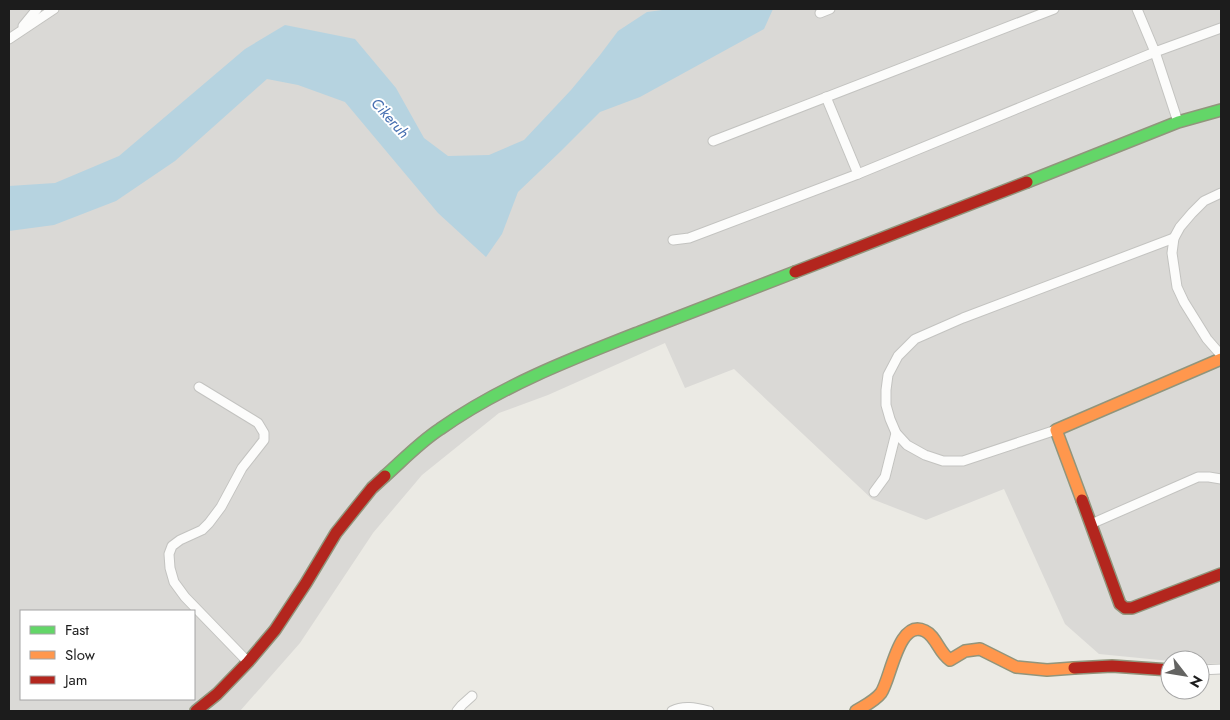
<svg xmlns="http://www.w3.org/2000/svg" width="1230" height="720" font-family="Jost,sans-serif">
	<style>
		.residential { fill: #dad9d6; fill-rule: evenodd }
		.water { fill: #b6d3e0 }
		.lines { fill: none; stroke-linecap: round; stroke-linejoin: round }
		.street-casing { stroke: #c3c3c0; stroke-width: 11 }
		.fast-casing { stroke: #91957c; stroke-width: 14 }
		.slow-casing { stroke: #91957c; stroke-width: 14 }
		.jam-casing { stroke: #91957c; stroke-width: 14 }
		.street { stroke: #fcfcfb; stroke-width: 9 }
		.fast { stroke: #63d668; stroke-width: 11 }
		.slow { stroke: #ff974d; stroke-width: 11 }
		.jam { stroke: #b3261e; stroke-width: 11 }
		.labels { text-anchor: middle; dominant-baseline: central; stroke-width: 4; stroke-linejoin: round; paint-order: stroke }
		.water-label { font-size: 15px; font-style: italic; fill: #456eb0; stroke: #fff }
	</style>
	<rect width="100%" height="100%" fill="#ebeae4"/>
	<!-- residential -->
	<path class="residential" d="M9 9H1221V663L1207 664 1200 663V660L1170 661 1099 654 1065 624 1004 489 926 520 872 499 734 369 685 388 665 343 548 395 499 413 422 475 373 533 300 643 240 711H9ZM21 611H194V699H21Z"/>
	<!-- water -->
	<polygon class="water" points="670,9 773,9 764,29 640,97 600,112 561,151 518,192 502,234 486,257 438,213 345,102 298,85 267,79 175,161 116,201 54,225 9,231 9,186 55,183 119,156 245,49 285,25 355,39 396,88 424,138 448,156 489,155 524,140 571,90 600,55 618,31 647,12"/>
	<g class="lines">
		<defs>
			<g id="street">
				<polyline points="1137,9 1155,52 1221,28"/>
				<polyline points="820,13 830,9"/>
				<polyline points="23,26 37,9"/>
				<polyline points="9,39 54,9"/>
				<polyline points="826,97 858,174"/>
				<polyline points="713,141 1054,9"/>
				<polyline points="1221,193 1204,201 1192,213 1180,227 1174,238 1172,253 1177,287 1184,302 1207,339 1221,355"/>
				<polyline points="673,240 689,238 858,174 1155,52 1178,122"/>
				<polyline points="199,387 258,423 264,433 264,440 242,468 221,507 209,523 202,530 180,540 172,546 169,554 170,568 174,582 185,597 248,662"/>
				<polyline points="1056,430 963,461 943,461 925,455 907,445 896,433 890,419 886,405 886,390 888,375 898,356 915,339 963,318 1174,238"/>
				<polyline points="874,492 885,477 896,433"/>
				<polyline points="1091,524 1198,477 1209,477 1221,479"/>
				<polyline points="1200,670 1221,669"/>
				<polyline points="457,711 462,705 472,696"/>
				<path d="M672 711C684 705 696 708 709 711"/>
			</g>
			<g id="fast">
				<polyline points="1027,182 1178,122 1221,110"/>
				<path d="M385 476C403 460 420 442 440 429 501 386 571 359 640 332 692 312 744 292 795 272"/>
			</g>
			<g id="slow">
				<polyline points="1082,500 1056,430 1221,359"/>
				<path d="M856 711C864 706 875 701 881 693 891 679 898 618 925 631 936 636 939 653 950 660L965 651 980 649 1016 667 1047 670 1074 668"/>
			</g>
			<g id="jam">
				<polyline points="795,272 1027,182"/>
				<polyline points="1082,500 1120,604 1125,608 1132,608 1221,574"/>
				<polyline points="1074,668 1112,666 1170,670"/>
				<polyline points="196,711 217,694 248,662 275,630 306,583 336,533 372,488 385,476"/>
			</g>
		</defs>
		<!-- street casing -->
		<use href="#street" class="street-casing"/>
		<!-- fast casing -->
		<use href="#fast" class="fast-casing"/>
		<!-- slow casing -->
		<use href="#slow" class="slow-casing"/>
		<!-- jam casing -->
		<use href="#jam" class="jam-casing"/>
		<!-- street -->
		<use href="#street" class="street"/>
		<!-- fast -->
		<use href="#fast" class="fast"/>
		<!-- slow -->
		<use href="#slow" class="slow"/>
		<!-- jam -->
		<use href="#jam" class="jam"/>
	</g>
	<g class="labels">
		<!-- water labels -->
		<g class="water-label">
			<text transform="translate(390 118) rotate(48)">Cikeruh</text>
		</g>
	</g>
	<!-- border -->
	<rect width="1230" height="720" fill="none" stroke="#1c1c1c" stroke-width="20"/>
	<!-- legend -->
	<rect x="20" y="610" width="175" height="90" fill="#ffffff" stroke="#a4a4a4"/>
	<rect x="30" y="626" width="25" height="8" fill="#63d668" stroke="#a4a4a4"/>
	<text x="65" y="635" font-size="15" fill="#1c1c1c">Fast</text>
	<rect x="30" y="651" width="25" height="8" fill="#ff974d" stroke="#a4a4a4"/>
	<text x="65" y="660" font-size="15" fill="#1c1c1c">Slow</text>
	<rect x="30" y="676" width="25" height="8" fill="#b3261e" stroke="#a4a4a4"/>
	<text x="65" y="685" font-size="15" fill="#1c1c1c">Jam</text>
	<!-- north arrow -->
	<g transform="translate(1185 675) rotate(121)"><circle r="24" fill="#ffffff" stroke="#a4a4a4"/>
	<path d="M0-4L9 19L0 12L-9 19Z" fill="#646462"/>
	<text y="-8" font-size="14" font-weight="bold" text-anchor="middle" fill="#1c1c1c">N</text>
	</g>
</svg>
